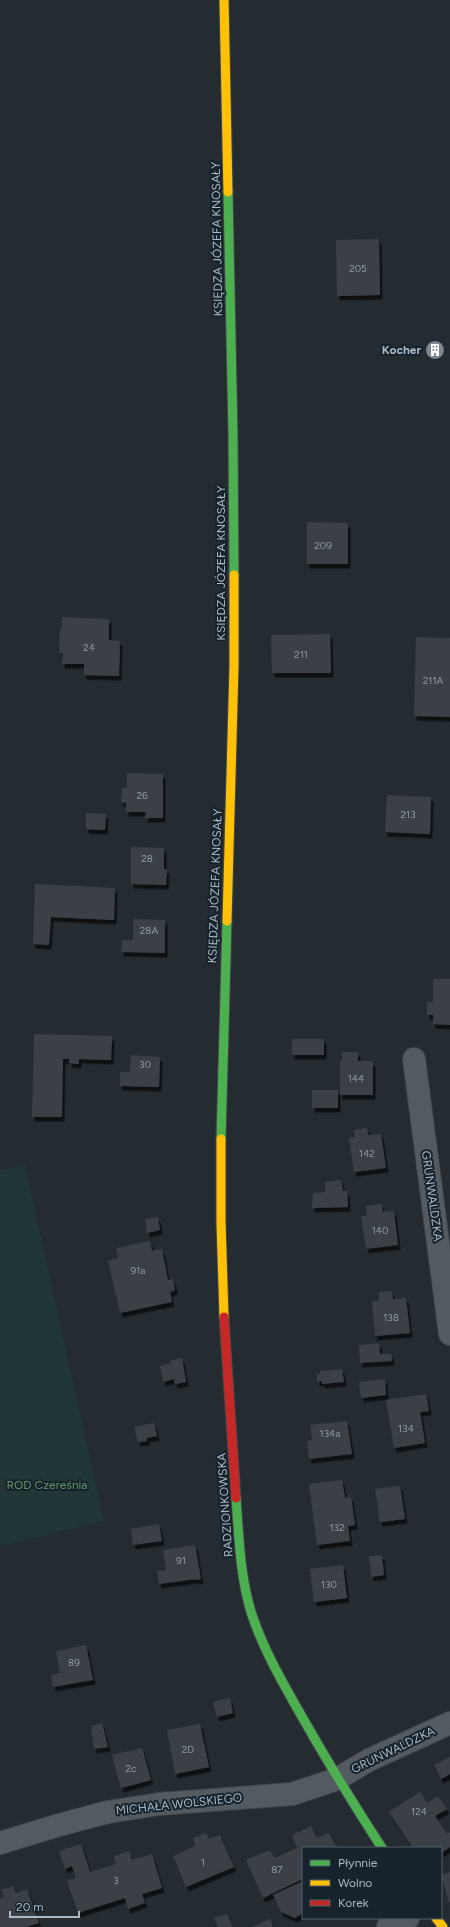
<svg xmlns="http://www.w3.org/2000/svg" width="450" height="1927" font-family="Figtree,sans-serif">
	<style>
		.green { fill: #213637 }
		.building { fill: #3b4146; filter: url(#shadow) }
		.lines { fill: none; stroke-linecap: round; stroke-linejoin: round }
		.street-casing { stroke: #42474c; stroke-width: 24 }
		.fast-casing { stroke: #42474c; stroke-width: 11 }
		.slow-casing { stroke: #42474c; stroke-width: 11 }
		.jam-casing { stroke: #42474c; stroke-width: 11 }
		.street { stroke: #535a60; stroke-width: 22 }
		.fast { stroke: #4caf50; stroke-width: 9 }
		.slow { stroke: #ffc107; stroke-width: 9 }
		.jam { stroke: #c62828; stroke-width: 9 }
		.labels { text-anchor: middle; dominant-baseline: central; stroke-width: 4; stroke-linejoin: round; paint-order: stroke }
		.number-label { font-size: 10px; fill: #8f9ba5 }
		.street-label { font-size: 12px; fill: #abb9c5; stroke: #17232c }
		.poi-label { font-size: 12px; font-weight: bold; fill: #abb9c5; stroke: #17232c; text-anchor: end }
		.park-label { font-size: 12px; fill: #629667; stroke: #17232c }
	</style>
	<defs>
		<filter id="shadow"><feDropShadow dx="2.5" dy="4.5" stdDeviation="0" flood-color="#0009"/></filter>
	</defs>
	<rect width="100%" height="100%" fill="#242b31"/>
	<!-- green -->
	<polygon class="green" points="25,1165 104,1521 0,1546 0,1170"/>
	<!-- building -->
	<g class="building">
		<polygon points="379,239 380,295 337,296 336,240"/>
		<circle cx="435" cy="350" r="4.5"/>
		<polygon points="307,522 348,523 348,564 307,564"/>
		<polygon points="62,617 109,619 109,640 120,641 119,676 84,675 84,664 62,664 63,653 59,653 60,628 62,628"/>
		<polygon points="330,634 331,673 272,673 271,635"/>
		<polygon points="416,637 450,638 450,717 414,716"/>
		<polygon points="127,773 163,774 163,818 145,818 146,812 126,812 126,803 121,802 122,788 127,788"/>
		<polygon points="387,795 431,797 430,834 385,832"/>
		<polygon points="86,813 106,814 105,830 86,829"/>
		<polygon points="131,847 164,848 164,869 167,869 166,885 131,884"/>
		<polygon points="35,884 115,888 114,920 51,917 49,945 33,944"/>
		<polygon points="133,919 165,920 165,953 121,952 122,940 133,940"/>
		<polygon points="433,979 450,979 450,1025 433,1024 433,1015 427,1015 427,1002 433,1002"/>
		<polygon points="34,1034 112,1036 111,1060 79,1059 79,1064 69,1063 69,1059 63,1059 62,1117 32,1117"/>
		<rect x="292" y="1039" width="32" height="16"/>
		<polygon points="342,1052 358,1052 358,1061 373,1061 373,1095 340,1095 340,1061 342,1061"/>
		<polygon points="131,1055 160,1057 159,1087 120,1086 120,1072 130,1072"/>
		<rect x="312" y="1090" width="26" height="18"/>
		<polygon points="367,1128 368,1135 381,1134 386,1168 354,1172 349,1138 355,1137 354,1130"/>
		<polygon points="341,1180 343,1191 347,1191 348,1207 312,1208 313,1193 325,1192 325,1182"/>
		<polygon points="381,1204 383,1212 394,1211 398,1245 366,1249 361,1216 367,1215 366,1206"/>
		<polygon points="158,1217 160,1230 147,1233 145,1219"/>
		<polygon points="150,1241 152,1251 162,1249 168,1280 173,1279 175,1290 170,1292 172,1302 120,1313 108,1261 118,1258 116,1248"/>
		<polygon points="392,1291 393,1299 406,1298 410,1333 375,1336 372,1301 379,1301 379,1292"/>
		<polygon points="379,1343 380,1354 391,1354 392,1361 360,1363 359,1345"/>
		<polygon points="182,1358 186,1382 175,1384 174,1379 163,1382 160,1366 171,1363 171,1360"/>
		<polygon points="342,1369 344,1382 322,1384 322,1381 317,1382 317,1374 320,1374 320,1371"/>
		<polygon points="385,1379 386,1395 361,1398 359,1382"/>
		<polygon points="426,1394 429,1411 420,1412 425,1443 394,1448 386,1400"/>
		<polygon points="347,1421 352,1454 309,1459 307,1441 312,1440 310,1425"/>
		<polygon points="154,1423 157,1436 147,1438 147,1441 138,1442 134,1427"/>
		<polygon points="342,1480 345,1498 351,1497 355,1525 348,1526 350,1541 317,1545 309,1484"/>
		<polygon points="400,1486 405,1519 380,1522 375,1489"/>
		<polygon points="159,1524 162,1541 133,1545 131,1529"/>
		<polygon points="195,1545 201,1579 196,1580 196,1579 159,1584 157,1571 166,1570 163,1550"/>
		<polygon points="382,1555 384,1575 371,1577 369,1556"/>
		<polygon points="343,1565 347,1598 314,1602 310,1569"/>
		<polygon points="86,1645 93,1680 53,1687 51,1675 60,1673 56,1651"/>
		<polygon points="230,1698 233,1713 217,1717 213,1702"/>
		<polygon points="102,1723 108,1747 94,1749 91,1726"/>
		<polygon points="200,1724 209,1767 175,1774 167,1730"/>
		<polygon points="142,1748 151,1780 121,1788 112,1755"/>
		<polygon points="450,1757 450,1774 441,1779 434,1765"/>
		<polygon points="420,1792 427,1803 438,1796 447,1809 435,1816 447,1834 450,1832 450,1847 441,1853 441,1848 413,1848 389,1812"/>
		<polygon points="311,1826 317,1838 329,1833 337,1848 303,1848 303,1879 263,1898 246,1860 270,1850 275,1858 297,1848 292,1835"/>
		<polygon points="206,1833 209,1839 220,1835 234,1867 186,1887 173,1856 195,1846 193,1838"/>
		<polygon points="81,1844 90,1872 116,1864 114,1856 129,1851 132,1860 152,1854 162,1888 142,1894 145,1903 128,1909 125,1898 78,1913 67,1881 76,1878 72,1866 65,1869 59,1851"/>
		<polygon points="450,1872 450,1902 449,1903 441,1875"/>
		<polygon points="303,1881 303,1913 295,1918 281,1912 273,1895"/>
		<polygon points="13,1886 16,1893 27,1889 39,1923 26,1927 0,1927 0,1898 4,1897 1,1890"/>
		<polygon points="227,1914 233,1927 218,1927 214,1918"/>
		<polygon points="270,1918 273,1927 252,1927 268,1920"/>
	</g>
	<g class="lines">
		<defs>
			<g id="street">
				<polyline points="414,1059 450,1334"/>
				<polyline points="0,1843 59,1825 108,1812 159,1804 292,1794 337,1779 369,1760 450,1723"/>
				<polyline points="388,1927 408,1918"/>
			</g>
			<g id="fast">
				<polyline points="228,192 233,435 234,575"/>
				<polyline points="221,1139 227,921"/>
				<path d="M236 1498C239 1537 240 1578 252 1615 263 1648 280 1678 297 1708 324 1756 352 1802 382 1848"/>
			</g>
			<g id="slow">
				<polyline points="224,0 228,192"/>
				<polyline points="227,921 234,666 234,575"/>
				<polyline points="221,1139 221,1222 224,1317"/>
				<polyline points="436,1918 443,1927"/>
			</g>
			<polyline id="jam" points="224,1317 236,1498"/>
		</defs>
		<!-- street casing -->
		<use href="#street" class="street-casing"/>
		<!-- fast casing -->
		<use href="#fast" class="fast-casing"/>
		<!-- slow casing -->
		<use href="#slow" class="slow-casing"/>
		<!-- jam casing -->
		<use href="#jam" class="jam-casing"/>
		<!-- street -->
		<use href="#street" class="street"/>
		<!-- fast -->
		<use href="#fast" class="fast"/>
		<!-- slow -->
		<use href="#slow" class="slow"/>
		<!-- jam -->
		<use href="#jam" class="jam"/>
	</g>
	<!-- icons -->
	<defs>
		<symbol id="building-disc" viewBox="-11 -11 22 22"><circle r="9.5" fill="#7c8791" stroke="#17232c"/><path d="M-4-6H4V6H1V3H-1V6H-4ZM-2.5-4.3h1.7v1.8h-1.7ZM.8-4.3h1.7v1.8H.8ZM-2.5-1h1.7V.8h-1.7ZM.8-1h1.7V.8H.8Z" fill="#fff"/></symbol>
	</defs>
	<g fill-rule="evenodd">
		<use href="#building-disc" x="424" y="339" width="22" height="22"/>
	</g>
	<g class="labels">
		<!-- number labels -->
		<g class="number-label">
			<text x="358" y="268">205</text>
			<text x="323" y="545">209</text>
			<text x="89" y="647">24</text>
			<text x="301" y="654">211</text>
			<text x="433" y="680">211A</text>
			<text x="142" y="795">26</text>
			<text x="408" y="814">213</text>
			<text x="147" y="858">28</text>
			<text x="149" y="930">28A</text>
			<text x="145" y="1064">30</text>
			<text x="356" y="1078">144</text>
			<text x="367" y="1153">142</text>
			<text x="380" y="1230">140</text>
			<text x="138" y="1270">91a</text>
			<text x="391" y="1317">138</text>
			<text x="406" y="1428">134</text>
			<text x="330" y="1433">134a</text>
			<text x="337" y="1527">132</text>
			<text x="181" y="1560">91</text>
			<text x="329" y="1584">130</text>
			<text x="74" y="1662">89</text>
			<text x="188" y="1749">2D</text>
			<text x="131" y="1768">2c</text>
			<text x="419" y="1811">124</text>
			<text x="203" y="1862">1</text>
			<text x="277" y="1869">87</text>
			<text x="116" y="1880">3</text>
		</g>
		<!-- street labels -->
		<g class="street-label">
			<text transform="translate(217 239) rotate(-91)">KSIĘDZA JÓZEFA KNOSAŁY</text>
			<text transform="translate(221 563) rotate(-90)">KSIĘDZA JÓZEFA KNOSAŁY</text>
			<text transform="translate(215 886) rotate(-88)">KSIĘDZA JÓZEFA KNOSAŁY</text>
			<text transform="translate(432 1196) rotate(82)">GRUNWALDZKA</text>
			<text transform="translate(225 1505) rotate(-94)">RADZIONKOWSKA</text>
			<text transform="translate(393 1750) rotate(-26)">GRUNWALDZKA</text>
			<text transform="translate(179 1804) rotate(-6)">MICHAŁA WOLSKIEGO</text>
		</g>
		<!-- poi labels -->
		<g class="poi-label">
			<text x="421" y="350">Kocher</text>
		</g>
		<!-- park labels -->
		<g class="park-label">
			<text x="47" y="1485">ROD Czereśnia</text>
		</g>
	</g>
	<!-- legend -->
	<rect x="302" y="1847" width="140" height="72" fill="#17232c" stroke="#525f69"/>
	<rect x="310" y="1860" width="20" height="6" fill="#4caf50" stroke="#525f69"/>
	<text x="338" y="1867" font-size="12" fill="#abb9c5">Płynnie</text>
	<rect x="310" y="1880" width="20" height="6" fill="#ffc107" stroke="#525f69"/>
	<text x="338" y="1887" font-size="12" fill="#abb9c5">Wolno</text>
	<rect x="310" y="1900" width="20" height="6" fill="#c62828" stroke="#525f69"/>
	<text x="338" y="1907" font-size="12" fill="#abb9c5">Korek</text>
	<!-- scale -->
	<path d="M10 1911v6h69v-6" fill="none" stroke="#abb9c5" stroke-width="2"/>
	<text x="16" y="1911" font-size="12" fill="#abb9c5" stroke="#17232c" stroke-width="3" paint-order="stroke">20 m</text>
</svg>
